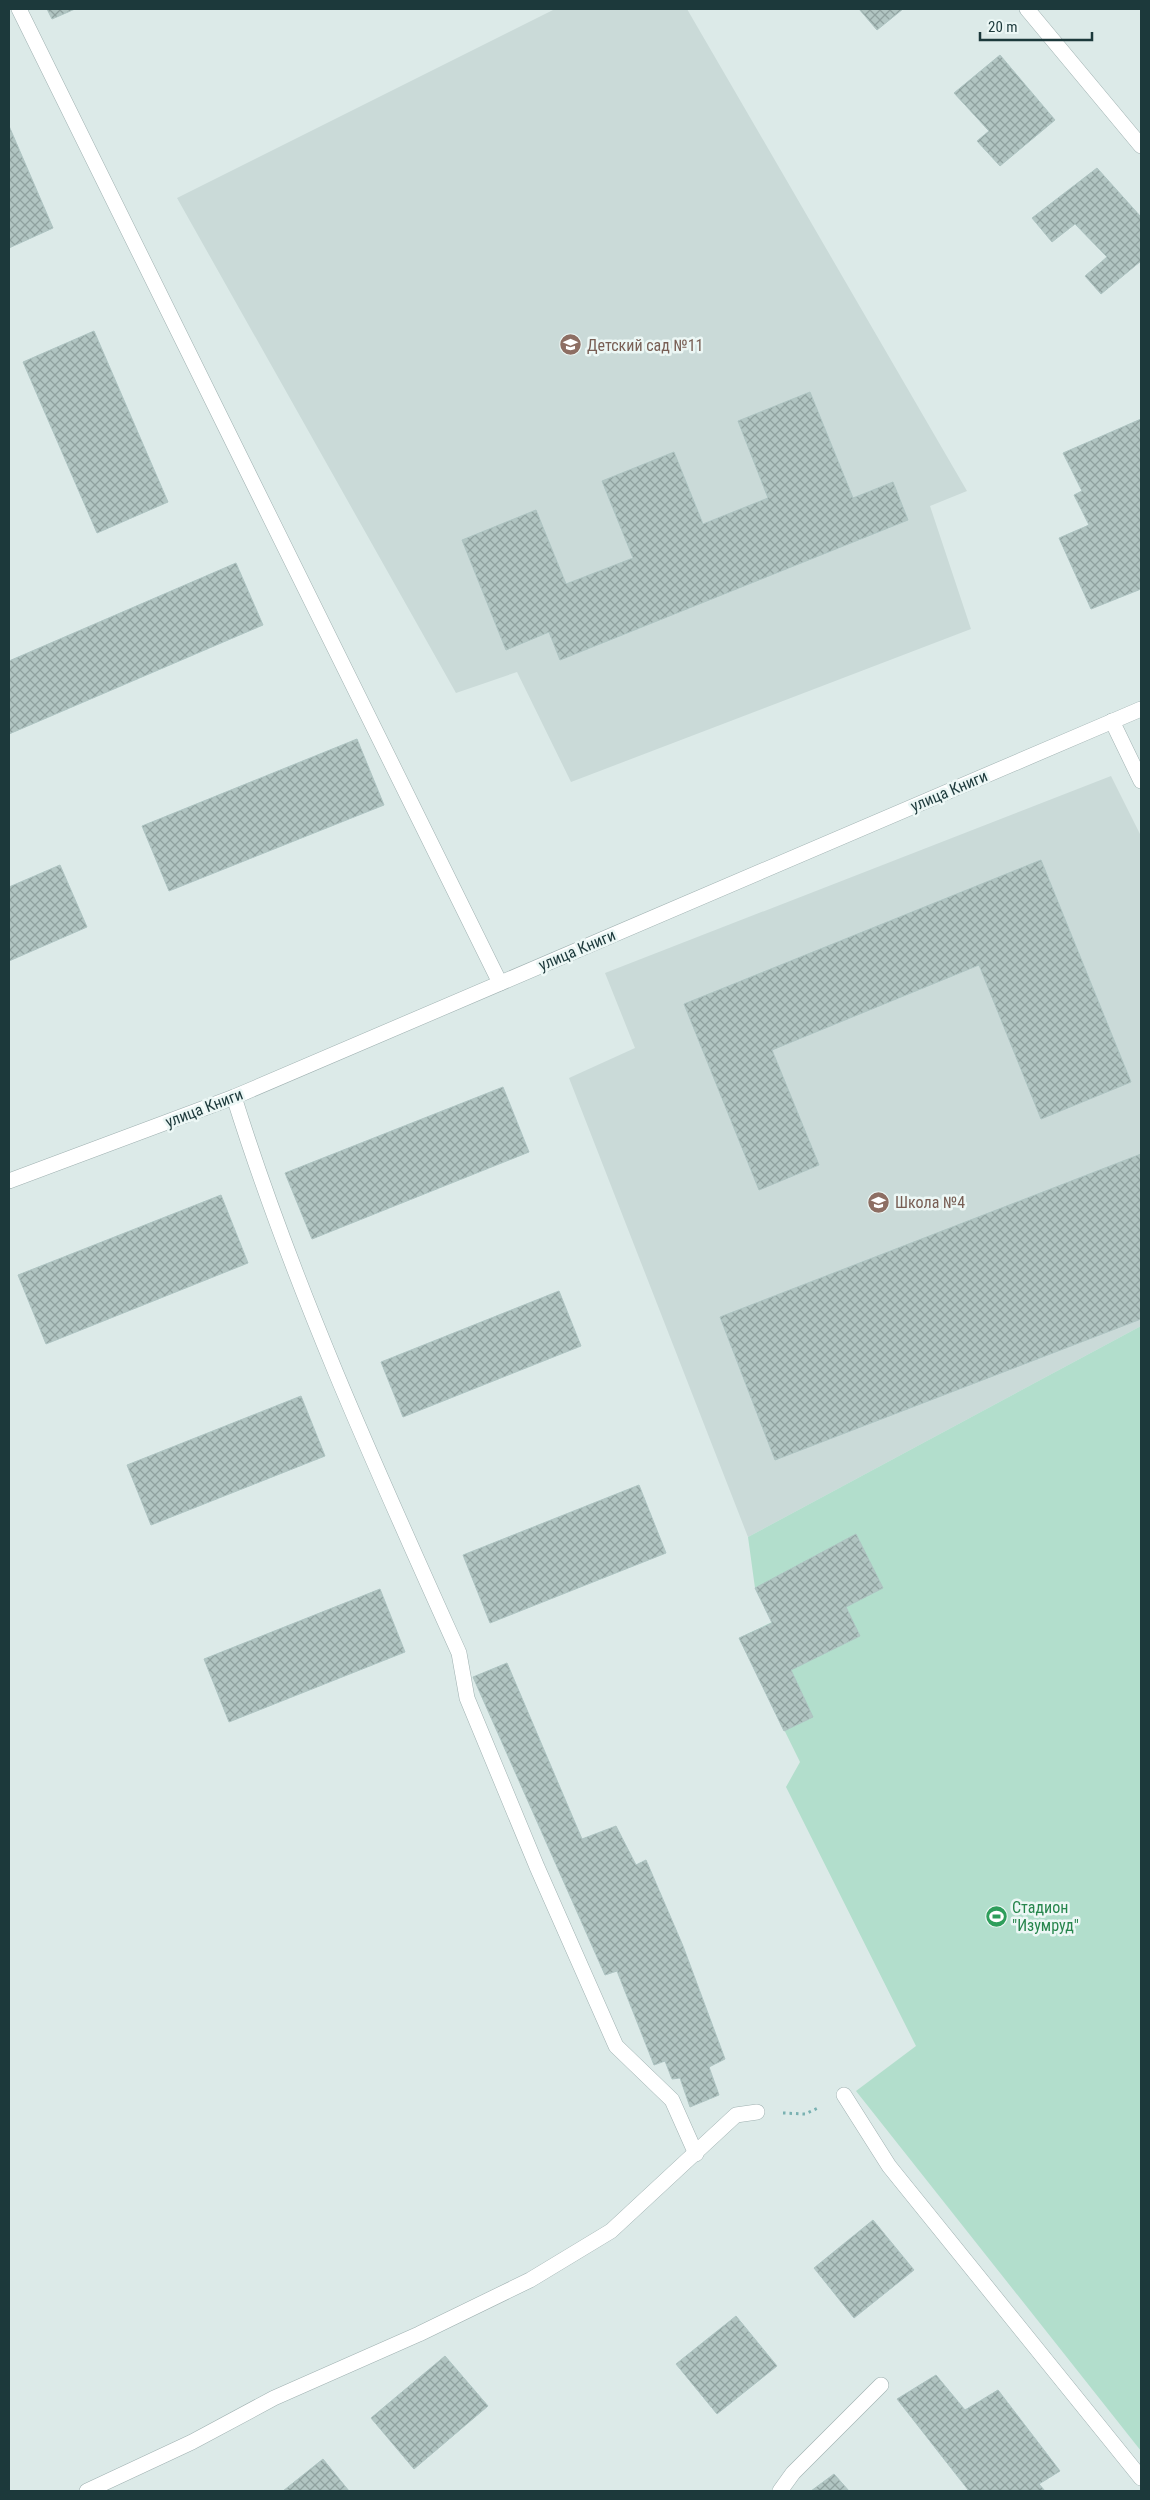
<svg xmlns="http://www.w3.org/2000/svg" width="1150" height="2500" font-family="'Roboto Condensed',sans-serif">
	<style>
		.built { fill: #cadad8 }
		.grass { fill: #b2decc }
		.building { fill: url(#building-cross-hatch); stroke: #aec4c2 }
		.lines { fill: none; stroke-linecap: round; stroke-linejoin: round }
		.minor-casing { stroke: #9fb1b1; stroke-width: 16 }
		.path { stroke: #79b1b1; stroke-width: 3; stroke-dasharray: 2.5 4; stroke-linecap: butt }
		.minor { stroke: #fff; stroke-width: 15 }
		.labels { text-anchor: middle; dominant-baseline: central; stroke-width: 5; stroke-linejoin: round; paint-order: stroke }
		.education-label { font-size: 16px; fill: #785e54; stroke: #ecf7f5; text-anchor: start }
		.street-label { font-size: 16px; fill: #1c393b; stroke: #ecf7f5 }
		.leisure-label { font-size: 16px; fill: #27864d; stroke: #ecf7f5; text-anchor: start }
	</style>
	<defs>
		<pattern id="building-cross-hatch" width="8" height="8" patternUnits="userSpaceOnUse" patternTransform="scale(1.25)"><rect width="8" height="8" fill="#b1c5c2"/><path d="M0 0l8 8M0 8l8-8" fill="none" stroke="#8fa19f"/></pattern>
	</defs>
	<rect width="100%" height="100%" fill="#dceae8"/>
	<!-- built -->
	<g class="built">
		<polygon points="555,9 687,9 967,491 930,506 971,629 571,782 517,672 456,693 177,198"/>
		<polygon points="1111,776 1141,836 1141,1326 748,1537 569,1078 635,1048 605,973"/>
	</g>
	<!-- grass -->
	<polygon class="grass" points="1141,1326 1141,2451 856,2091 916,2046 786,1787 800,1762 739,1638 772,1622 755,1588 748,1537"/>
	<!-- building -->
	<g class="building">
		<polygon points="47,9 75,9 52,19"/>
		<polygon points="859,9 903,9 877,30"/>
		<polygon points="1000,55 1055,120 1000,166 977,141 989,131 954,93"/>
		<polygon points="9,126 53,228 9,248"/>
		<polygon points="1097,168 1141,217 1141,261 1101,294 1085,276 1107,257 1075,224 1052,242 1032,218"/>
		<polygon points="94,331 168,502 97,533 23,362"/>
		<polygon points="810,392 853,498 893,482 908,520 560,660 549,632 506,650 462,540 536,510 566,584 633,558 602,481 674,452 703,524 768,498 738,421"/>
		<polygon points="1141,419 1141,589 1091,609 1059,538 1089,525 1074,495 1082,491 1063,453"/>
		<polygon points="236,563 263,625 9,734 9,661"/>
		<polygon points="357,739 384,805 169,891 142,826"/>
		<polygon points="1041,860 1131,1082 1041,1119 979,965 772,1050 819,1165 759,1190 684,1004"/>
		<polygon points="60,865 87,927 9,961 9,887"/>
		<polygon points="503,1087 529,1152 312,1239 285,1173"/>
		<polygon points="1141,1154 1141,1319 775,1460 720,1317"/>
		<polygon points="221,1195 248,1263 46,1344 18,1275"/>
		<polygon points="559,1291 581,1346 403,1417 381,1362"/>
		<polygon points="301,1396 325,1456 151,1525 127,1465"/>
		<polygon points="639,1485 666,1553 490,1623 463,1555"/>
		<polygon points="856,1534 883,1588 846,1607 860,1636 791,1670 813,1717 784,1731 739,1638 772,1623 755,1588"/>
		<polygon points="380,1589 405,1652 229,1722 204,1659"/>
		<polygon points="507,1663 582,1839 616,1826 636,1865 646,1860 683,1946 725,2059 709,2067 719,2095 690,2107 680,2078 672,2079 665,2061 654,2065 617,1971 605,1975 473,1677"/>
		<polygon points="873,2220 914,2270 854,2318 814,2268"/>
		<polygon points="736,2316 777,2366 717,2414 676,2364"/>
		<polygon points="445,2356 488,2406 414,2469 371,2418"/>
		<polygon points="936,2375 965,2410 998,2390 1060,2471 1039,2484 1045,2491 969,2491 897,2399"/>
		<polygon points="323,2459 349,2491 283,2491"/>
		<polygon points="834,2474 849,2491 811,2491"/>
	</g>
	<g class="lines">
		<defs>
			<g id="minor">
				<polyline points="19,9 500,983"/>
				<polyline points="1027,9 1141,146"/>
				<polyline points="1112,721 1141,781"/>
				<path d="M234 1097C294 1288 377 1471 459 1653L467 1698 537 1867 616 2046 672 2100 696 2154"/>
				<polyline points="9,1181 234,1097 1141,709"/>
				<polyline points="844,2095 889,2166 1141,2478"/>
				<polyline points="87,2491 192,2442 274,2398 419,2334 530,2280 611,2231 736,2115 757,2112"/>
				<polyline points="780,2491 793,2473 881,2385"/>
			</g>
		</defs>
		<!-- minor casing -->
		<use href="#minor" class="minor-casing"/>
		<!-- path -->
		<polyline class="path" points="783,2113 805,2114 820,2107"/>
		<!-- minor -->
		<use href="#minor" class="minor"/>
	</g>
	<!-- icons -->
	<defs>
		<symbol id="school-disc" viewBox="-11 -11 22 22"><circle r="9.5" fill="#8d6e63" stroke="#ecf7f5"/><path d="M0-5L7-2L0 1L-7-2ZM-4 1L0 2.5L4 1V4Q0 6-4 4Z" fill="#fff"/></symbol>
		<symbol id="stadium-disc" viewBox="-11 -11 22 22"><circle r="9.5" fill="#2e9e5b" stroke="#ecf7f5"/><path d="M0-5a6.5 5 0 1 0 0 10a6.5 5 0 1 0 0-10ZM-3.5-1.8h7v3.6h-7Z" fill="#fff"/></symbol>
	</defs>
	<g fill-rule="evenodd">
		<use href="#school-disc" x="558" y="332" width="25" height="25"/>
		<use href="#school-disc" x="866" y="1190" width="25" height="25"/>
		<use href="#stadium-disc" x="984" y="1904" width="25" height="25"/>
	</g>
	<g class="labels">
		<!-- education labels -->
		<g class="education-label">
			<text x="587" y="345">Детский сад №11</text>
			<text x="895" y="1202">Школа №4</text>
		</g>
		<!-- street labels -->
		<g class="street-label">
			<text transform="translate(949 791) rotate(-23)">улица Книги</text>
			<text transform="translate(577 950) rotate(-23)">улица Книги</text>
			<text transform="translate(204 1108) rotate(-21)">улица Книги</text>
		</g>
		<!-- leisure labels -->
		<g class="leisure-label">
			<text x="1012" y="1907">Стадион<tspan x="1012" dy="18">"Изумруд"</tspan></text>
		</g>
	</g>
	<!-- border -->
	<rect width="1150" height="2500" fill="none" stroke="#1c393b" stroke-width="20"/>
	<!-- scale -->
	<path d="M980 32v8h112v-8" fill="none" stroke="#1c393b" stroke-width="2.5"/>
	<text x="988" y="32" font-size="15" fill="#1c393b" stroke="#ecf7f5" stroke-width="4" paint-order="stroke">20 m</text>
</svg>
